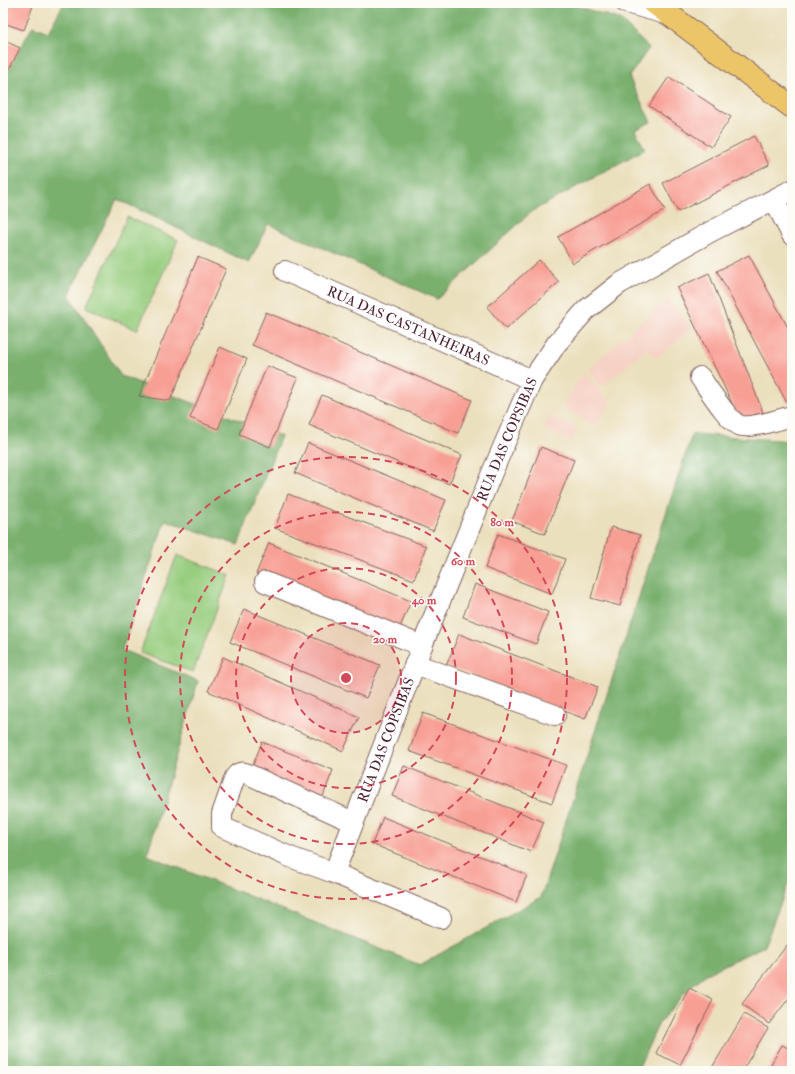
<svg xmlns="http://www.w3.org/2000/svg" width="795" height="1074" font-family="'IM FELL Double Pica',serif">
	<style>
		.built { fill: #f6d2c5 }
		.green { fill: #97cd7f; stroke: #707655 }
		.forest { fill: #79b06e; stroke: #62684c }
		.building { fill: #f89f94 }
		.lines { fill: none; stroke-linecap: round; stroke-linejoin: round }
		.minor-casing { stroke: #82635e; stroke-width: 22 }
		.major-casing { stroke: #82635e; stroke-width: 24 }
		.minor { stroke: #fff; stroke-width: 20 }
		.major { stroke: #edc569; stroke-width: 22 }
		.ring { fill: none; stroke: #d1495b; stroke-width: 2; stroke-dasharray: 7 5 }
		.labels { text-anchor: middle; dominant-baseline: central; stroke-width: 3; stroke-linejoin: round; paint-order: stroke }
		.street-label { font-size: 14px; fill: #4a1f2b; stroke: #fdfcf7 }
		.centre { fill: #d1495b; stroke: #fdfcf7; stroke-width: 2 }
		.ring-label { font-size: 12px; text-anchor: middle; font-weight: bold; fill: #d1495b; stroke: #fdfcf7; stroke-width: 3; stroke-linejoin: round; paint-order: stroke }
	</style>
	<rect width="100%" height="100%" fill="#fdfcf7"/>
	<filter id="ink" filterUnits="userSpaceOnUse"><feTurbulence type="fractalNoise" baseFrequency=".025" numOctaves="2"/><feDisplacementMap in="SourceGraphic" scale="8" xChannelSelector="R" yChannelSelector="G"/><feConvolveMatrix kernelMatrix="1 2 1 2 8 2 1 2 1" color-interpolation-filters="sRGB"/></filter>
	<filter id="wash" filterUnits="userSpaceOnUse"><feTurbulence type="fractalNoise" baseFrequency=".012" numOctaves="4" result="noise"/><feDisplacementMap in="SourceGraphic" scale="16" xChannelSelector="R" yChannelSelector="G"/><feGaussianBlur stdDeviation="0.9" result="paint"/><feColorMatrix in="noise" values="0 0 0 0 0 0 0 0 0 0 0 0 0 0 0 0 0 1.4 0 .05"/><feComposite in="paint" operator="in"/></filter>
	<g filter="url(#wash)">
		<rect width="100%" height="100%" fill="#ebe0be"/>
		<!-- built -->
		<g class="built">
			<polygon points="669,300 692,329 656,358 647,348 602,387 587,370 632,330 640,339 632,329"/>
			<polygon points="584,372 610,403 595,426 562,406"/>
			<polygon points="550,416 577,428 571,441 544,429"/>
		</g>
		<!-- green -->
		<g class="green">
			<polygon points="127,217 178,240 137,330 86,307"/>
			<polygon points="177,555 230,575 193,672 140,653"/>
		</g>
		<!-- forest -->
		<polygon class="forest" points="64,3 568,3 621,20 649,48 629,77 651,122 635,130 645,149 531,212 437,299 268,224 249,263 117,199 69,295 121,376 281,436 238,545 165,520 122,650 198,681 147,855 420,965 541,897 692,434 792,441 792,874 764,946 706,974 689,988 659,1023 637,1071 3,1071 3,77 33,26 48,32"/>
		<g id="blocks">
			<!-- building -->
			<g class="building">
				<polygon points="3,3 34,3 24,30 3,23"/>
				<polygon points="3,40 20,48 3,82"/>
				<polygon points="669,77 731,117 711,147 649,106"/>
				<polygon points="754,136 769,165 678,212 663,183"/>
				<polygon points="650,184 665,210 573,263 558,237"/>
				<polygon points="749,255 792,335 792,400 787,403 717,271"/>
				<polygon points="198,257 226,269 170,401 139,396"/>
				<polygon points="539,260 559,282 506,329 487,307"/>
				<polygon points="709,273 764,415 741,422 677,288"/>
				<polygon points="266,312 472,400 458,433 252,345"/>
				<polygon points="220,347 247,359 218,429 190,418"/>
				<polygon points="267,366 298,378 270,447 239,434"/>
				<polygon points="322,395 462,455 449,484 309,425"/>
				<polygon points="308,443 446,500 433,531 295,473"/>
				<polygon points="541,447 574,460 545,534 512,521"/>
				<polygon points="288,494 426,546 414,580 275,528"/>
				<polygon points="611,527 640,535 620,606 591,598"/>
				<polygon points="498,534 565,559 552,594 485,568"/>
				<polygon points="269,543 411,601 398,632 256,574"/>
				<polygon points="475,584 548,612 536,644 463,617"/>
				<polygon points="244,609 380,665 366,698 230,642"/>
				<polygon points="459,634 598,687 585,719 446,666"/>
				<polygon points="223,657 359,717 343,751 208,691"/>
				<polygon points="423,713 566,765 552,803 409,751"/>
				<polygon points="262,742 333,770 322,799 251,770"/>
				<polygon points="404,766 544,822 531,852 392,796"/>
				<polygon points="383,817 527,875 516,902 372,844"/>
				<polygon points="787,945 792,948 792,994 769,1024 742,1004"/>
				<polygon points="689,988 713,1000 680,1065 656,1053"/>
				<polygon points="744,1014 768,1028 742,1071 710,1071"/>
				<polygon points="782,1045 792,1050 792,1071 767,1071"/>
			</g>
		</g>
	</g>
	<g filter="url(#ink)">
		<use href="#blocks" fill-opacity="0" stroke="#82635e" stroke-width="1"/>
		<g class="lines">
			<defs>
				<g id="minor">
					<polyline points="626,3 670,15"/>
					<polyline points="774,200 792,235"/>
					<path id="s1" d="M285 271 532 380"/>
					<path d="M700 377C708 388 730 424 742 426 753 428 780 419 792 416"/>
					<polyline points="265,582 422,646"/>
					<polyline points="415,664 555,715"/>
					<path d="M334 873 290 857 222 827V814L235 777C239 771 243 772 250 775L353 822"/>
					<path id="s2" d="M441 918 334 873 422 646 491 475 532 380 557 343 586 310 619 284 710 232 792 190"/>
				</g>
				<polyline id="major" points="654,3 792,107"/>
			</defs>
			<!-- minor casing -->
			<use href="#minor" class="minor-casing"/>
			<!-- major casing -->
			<use href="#major" class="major-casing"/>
			<!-- minor -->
			<use href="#minor" class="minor"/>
			<!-- major -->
			<use href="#major" class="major"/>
		</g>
	</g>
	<!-- distance rings -->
	<circle cx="346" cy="678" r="55" fill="#d1495b" fill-opacity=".12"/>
	<g class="ring">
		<circle cx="346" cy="678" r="55"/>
		<circle cx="346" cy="678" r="110"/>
		<circle cx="346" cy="678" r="166"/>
		<circle cx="346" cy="678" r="221"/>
	</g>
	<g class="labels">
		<!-- street labels -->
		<g class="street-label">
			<text stroke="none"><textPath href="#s1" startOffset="135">RUA DAS CASTANHEIRAS</textPath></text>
			<text stroke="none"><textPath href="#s2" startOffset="583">RUA DAS COPSIBAS</textPath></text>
			<text stroke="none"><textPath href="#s2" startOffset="259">RUA DAS COPSIBAS</textPath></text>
		</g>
	</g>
	<circle cx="346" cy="678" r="6" class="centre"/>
	<g class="ring-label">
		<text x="502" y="526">80 m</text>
		<text x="463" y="565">60 m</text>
		<text x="424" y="604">40 m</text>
		<text x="385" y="643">20 m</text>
	</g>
	<!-- margin -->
	<rect width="795" height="1074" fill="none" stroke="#fdfcf7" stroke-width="16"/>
</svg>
